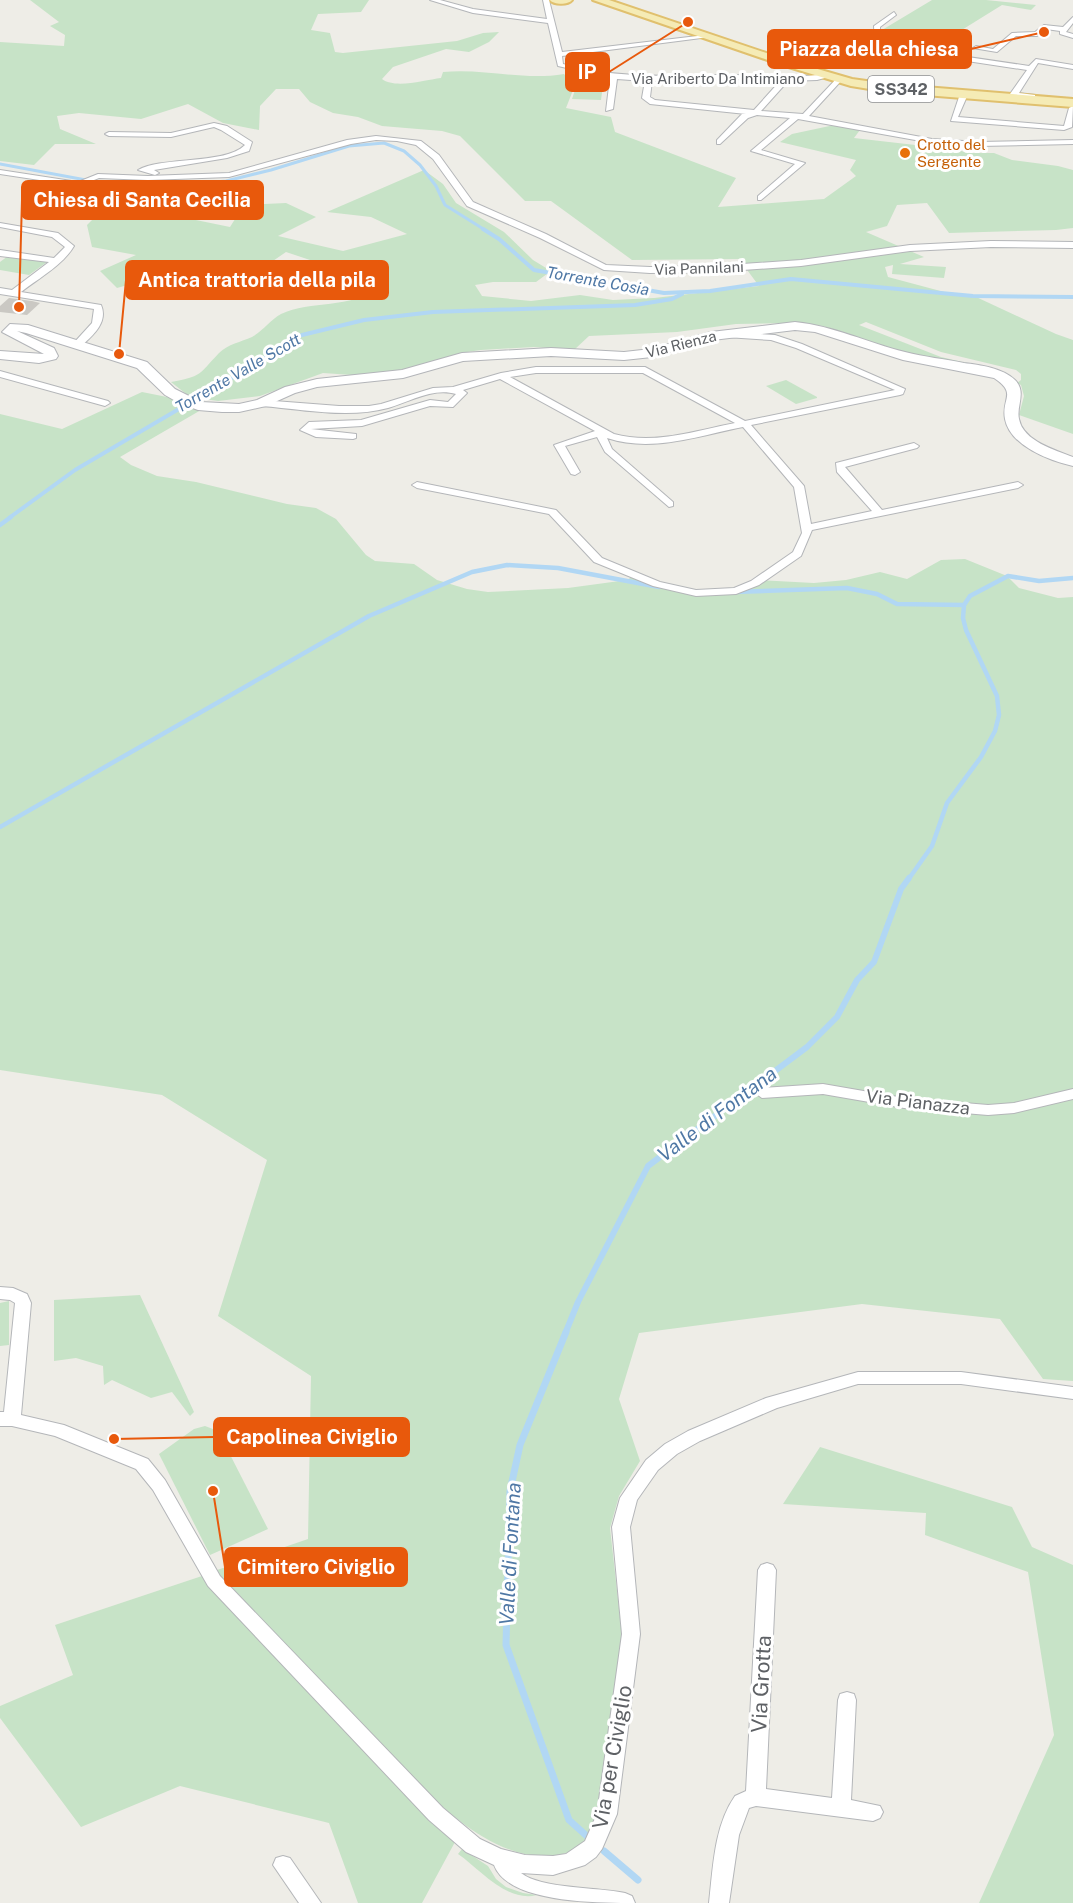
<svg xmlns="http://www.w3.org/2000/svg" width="1073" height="1903" font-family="'Public Sans',sans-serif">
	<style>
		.green { fill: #c7e3c7 }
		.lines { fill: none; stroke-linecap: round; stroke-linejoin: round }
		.stream-far4 { stroke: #b1d7f4; stroke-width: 3 }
		.stream-far3 { stroke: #b1d7f4; stroke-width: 4 }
		.stream-far2 { stroke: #b1d7f4; stroke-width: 4.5 }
		.stream-far1 { stroke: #b1d7f4; stroke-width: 6 }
		.stream { stroke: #b1d7f4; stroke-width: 7 }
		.building { fill: #cac8c3 }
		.street-casing { stroke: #b4b6b9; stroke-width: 2 }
		.secondary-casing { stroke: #b3b5b9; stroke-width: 2 }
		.primary-casing { stroke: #e0c06e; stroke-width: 4 }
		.street { fill: #fff; fill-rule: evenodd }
		.secondary { fill: #fff; fill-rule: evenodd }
		.primary { fill: #f5ebb5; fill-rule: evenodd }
		.food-dot { fill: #e8710a; stroke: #fff; stroke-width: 2 }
		.labels { text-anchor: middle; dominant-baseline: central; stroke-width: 6; stroke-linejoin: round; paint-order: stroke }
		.far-street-label { font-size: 15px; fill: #5e6165; stroke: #fff }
		.far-food-label { font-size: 15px; fill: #c56008; stroke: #fff; text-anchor: start }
		.shield { fill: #fff; stroke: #8e9093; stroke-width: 1.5 }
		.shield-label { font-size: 16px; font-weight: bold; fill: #5e6165 }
		.far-water-label { font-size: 16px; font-style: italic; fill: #4f78a5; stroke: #fff }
		.street-label { font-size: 18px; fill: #5e6165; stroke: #fff }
		.water-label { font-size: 20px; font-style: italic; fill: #4f78a5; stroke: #fff }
		.near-street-label { font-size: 21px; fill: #5e6165; stroke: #fff }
		.leader { fill: none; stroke: #e8590c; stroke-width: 2 }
		.callout-dot { fill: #e8590c; stroke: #fff; stroke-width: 2 }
		.callout { fill: #e8590c; stroke: #e8590c; stroke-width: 2 }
		.callout-label { font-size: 20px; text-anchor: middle; font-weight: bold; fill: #fff }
	</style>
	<rect width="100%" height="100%" fill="#eeede7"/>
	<!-- green -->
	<g class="green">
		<path d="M30 0H369L361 12 318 14 311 30 330 33 335 52 343 53 457 41 483 33 499 32 489 42 469 52 446 49 393 67 382 79C395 89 425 80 441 78L443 72C484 68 523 81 564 74L575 85 566 108 611 117 615 132 736 178 718 207 824 199 856 176 850 170 856 160 780 142 792 134 839 124 860 130 854 138 959 150 967 153H994L1012 160 1058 166 1073 170V228L1056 230 949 233 927 203 897 205 887 226 866 232 924 257 900 264 946 267 944 278 892 274 893 265 885 267 888 277 948 293 974 296 1056 334 1073 340V434L1019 415 1024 396 1021 385 1017 383 1021 380V374L1016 370 941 352 866 322 859 325 941 357 984 367 930 359 881 346 823 326 793 323 736 324 677 332 589 336 574 350 534 347 481 350 460 353 418 367 387 372 352 375 323 373 260 396 218 401 190 397 171 382C203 376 198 375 219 353 228 344 241 342 252 337 263 331 270 320 281 314 310 300 352 309 377 288L323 279 319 263 286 252 270 263 245 276 180 270 117 288 100 271 136 255 92 247 87 225 101 211 177 213 191 219 230 227 244 205 286 203 316 217 278 236 343 251 407 234 371 217 327 212 424 170 443 184 456 203 504 232 533 260 551 271 536 282H493L475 285 482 296 531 301 580 295 613 300 654 298 759 286 739 259 632 260 551 201H525L460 136 442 131 382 126 358 117 333 113 310 102 299 89H276L260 106 259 130 223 123 188 104 141 119 79 113 57 116 60 129 96 144H55L34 165 0 161V42L64 46 65 35 50 26 59 22Z"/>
		<polygon points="932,0 986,0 1036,5 1031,10 1002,5 944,41 882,30"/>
		<polygon points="569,77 604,78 601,100 572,99 577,84"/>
		<polygon points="8,256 47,262 29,275 0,270 0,262"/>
		<polygon points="786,380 817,397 817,398 796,404 766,386"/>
		<path d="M142 392 177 399 201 410 120 457 131 465 157 476 196 482 287 504 316 508 336 519 366 555 375 561 414 564 437 580 467 589 488 592 568 588 627 580 638 573 671 586 697 591 739 588 756 580 814 583 846 580 880 572 907 579 941 560 965 559 1007 576 1019 588 1058 598 1073 597V1381L1043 1379 1000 1319 862 1304 639 1333 619 1399 640 1461 619 1496 610 1528 622 1635 599 1813C592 1837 583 1850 558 1855 485 1868 409 1774 363 1728 315 1680 268 1630 222 1580L217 1570 308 1539 311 1376 218 1316 267 1160 162 1095 0 1070V414L62 429Z"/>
		<polygon points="140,1295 194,1412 190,1416 172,1392 151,1398 112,1380 104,1385 103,1366 76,1358 54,1361 54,1300"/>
		<polygon points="9,1301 9,1345 0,1346 0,1303"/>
		<polygon points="205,1426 218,1431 268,1529 210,1555 159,1454 194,1429"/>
		<polygon points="820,1447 1012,1507 1032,1547 1073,1565 1073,1903 979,1903 1054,1735 1028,1572 925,1535 926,1513 783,1504"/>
		<polygon points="202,1576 455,1842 422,1903 358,1903 329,1823 180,1786 81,1827 0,1718 0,1706 73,1675 55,1625"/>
		<path d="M462 1849 488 1866 496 1879 506 1887 523 1893 537 1895C506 1903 479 1868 458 1854Z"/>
	</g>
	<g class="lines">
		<!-- stream-far4 -->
		<polyline class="stream-far4" points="0,164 102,183 194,184 226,181 271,170 349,146 384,143 404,151 420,165 436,186 445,205 485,230"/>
		<!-- stream-far3 -->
		<g class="stream-far3">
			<polyline points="483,229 499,239 534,270 664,293 710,291 791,279 973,296 1073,297"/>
			<polyline points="9,518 75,470 259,362 285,342 302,335 364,320 433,312 635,305 672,299 682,294"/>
		</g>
		<!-- stream-far2 -->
		<g class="stream-far2">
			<polyline points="0,525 11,517"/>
			<polyline points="734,592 847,588 877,594 897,604 964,605"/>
			<polyline points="0,827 369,616 472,572 507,565 558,568 659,587"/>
			<polyline points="908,880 932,846 947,803 981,757 995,731 999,715 997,696 966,630 963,618 964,605 970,596 1008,576 1039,581 1073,578"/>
		</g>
		<!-- stream-far1 -->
		<polyline class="stream-far1" points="565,1334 578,1302 648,1166 807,1047 837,1017 857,980 874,962 901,889 909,878"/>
		<!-- stream -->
		<g class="stream">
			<polyline points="566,1332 520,1445 510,1491 506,1645 569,1820 589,1838"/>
			<polyline points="604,1851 638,1880"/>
		</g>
	</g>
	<!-- building -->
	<polygon class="building" points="9,298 32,301 40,303 27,315 0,312 0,306"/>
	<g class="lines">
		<defs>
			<g id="street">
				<path d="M430 0H440L473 9 547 19 543 0H549L562 52 706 35 709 37 562 56 563 64C619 80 675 75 732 75 764 75 796 78 828 74L832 76 817 80 788 81 761 111 803 114 838 77H841V81L809 116 932 139 979 142 1073 140V144L979 146 932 143 798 119 761 150 805 163 761 200H758V196L795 164 751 151 790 118 757 115 748 118 720 144H717V140L742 114H746L650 104 642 98 645 81 617 79 613 109 606 111 610 78 558 66 548 23 473 13ZM740 79 781 80 754 110 655 100 650 97 652 81Z"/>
				<polygon points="894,12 896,15 880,27 880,44 1029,66 1036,59 1073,65 1073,69 1038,63 1019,93 1035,95 1035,99 1011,96 1010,94 1027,70 875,47 874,26"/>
				<polygon points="1073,17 1073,23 1066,32 1073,34 1073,38 1060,34 1060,31 1046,29 1037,36 1016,36 997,52 973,48 976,46 993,49 1012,33 1035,32 1044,25 1063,27"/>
				<polygon points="964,92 968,94 958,117 1064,126 1069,108 1073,106 1072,127 1064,130 951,121 960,94"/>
				<path d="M214 123 227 126 252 142 249 151 227 158 154 170 159 173 155 175 138 170C162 156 225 165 245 145L221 130 214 127 171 137 109 136 105 134 109 132 171 133Z"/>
				<polygon points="376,136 421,141 439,155 473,202 546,234 606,265 650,267 714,266 801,260 910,245 991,241 1073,242 1073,248 991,247 910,251 801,266 714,272 650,273 604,270 540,238 467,206 433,159 416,145 397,141 376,140 351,144 229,177 148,180 99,178 79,186 0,174 0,170 78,182 98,174 148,176 229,173 347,140"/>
				<path d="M0 223 58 233 74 246C63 265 39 278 21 292L101 305C109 323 91 337 79 348L71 346 92 323 94 309 0 294V288L12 290 49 262 0 256V250L54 258 65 247 52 237 0 227Z"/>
				<path d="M729 332 775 335 802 344 905 389 903 394 900 395 751 425 804 486 811 524 872 511 837 472 836 463 914 443 919 446 917 448 845 467 882 510 1018 482 1023 485 1018 488 812 530 801 556 759 585 736 594 696 596 653 586 594 562 549 514 417 488 412 485 417 482 556 510 602 558 660 582 696 590 734 588 751 581 793 552 802 533 794 487 743 427C697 436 652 453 607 438L612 449 673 502V506L669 507 605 452 597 437 565 446 580 472 575 475 571 474 554 445 595 431 500 379 463 390 467 393 453 407 430 406 362 426 311 429 356 434V438L353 439 316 437 300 430 309 422 361 420 430 400 448 402 456 394C433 387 409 402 388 408 348 419 301 409 261 406L256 403 261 400 339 406H369L381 404 433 388 453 387 501 373 536 367H645L745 421 895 390 796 348 771 340 726 337V333ZM536 373H643L735 423C695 431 654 445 614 434L510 377Z"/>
				<polygon points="0,371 108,401 110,403 105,406 0,377"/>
				<polygon points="823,1084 904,1098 988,1105 1014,1103 1073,1089 1073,1099 1014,1113 988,1115 904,1108 823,1094 762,1098 755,1093 762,1088"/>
				<path d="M0 1287 13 1288 27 1294 31 1303 21 1415 64 1425 148 1459 165 1480 220 1576 443 1808 480 1839 501 1849 525 1855 553 1856 566 1854 585 1841 597 1814 622 1634 612 1527 620 1498 646 1460 665 1444 688 1431 766 1398 858 1372H961L1073 1387V1399L961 1384H858L777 1408 700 1441 677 1454 658 1470 637 1500 630 1527 640 1634 617 1814 602 1849 596 1857 585 1865 553 1875 521 1873C541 1889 598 1887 625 1893L632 1896 635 1903C595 1903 508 1903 494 1865L466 1852 429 1820 208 1586 153 1490 136 1469 55 1436 12 1426H0V1412H4L15 1303 10 1300 0 1299Z"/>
				<path d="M767 1563 773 1565 776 1570 766 1789 832 1798 838 1700 840 1694 847 1692 854 1694 856 1700 851 1800 880 1806 883 1812 880 1818 873 1821 756 1806 749 1808 739 1835 729 1903H709C713 1868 714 1826 735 1796L746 1791 758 1570 761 1565Z"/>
				<polygon points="283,1856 290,1858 321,1903 299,1903 273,1865 276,1858"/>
			</g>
			<path id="secondary" d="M795 322C834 326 868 343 905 352 924 357 945 359 964 363 980 365 1003 368 1015 380 1027 392 1016 406 1019 419 1023 441 1055 450 1073 457V466C1050 461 1010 446 1005 419 1001 398 1018 394 994 378L903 360 815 332 795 330 713 340 652 357 624 360 551 356 463 361 403 378 317 387 295 393 266 406 239 412H222L198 410 179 403 165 395 137 368 26 333 17 331 54 348 58 356 56 359 39 363 0 359V351L44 354 2 332 10 324 28 325 147 362 175 389 201 402 239 404 257 400 285 387 317 379 402 370 462 353 551 348 624 352 651 349 711 332Z"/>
			<g id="primary">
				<path d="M550 0H572C568 5 554 5 550 0Z"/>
				<polygon points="593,0 609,0 790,61 852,79 888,84 1073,99 1073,107 888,92 851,86 782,65"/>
			</g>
		</defs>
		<!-- street casing -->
		<use href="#street" class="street-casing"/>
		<!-- secondary casing -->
		<use href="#secondary" class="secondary-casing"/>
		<!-- primary casing -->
		<use href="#primary" class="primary-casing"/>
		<!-- street -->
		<use href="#street" class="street"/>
		<!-- secondary -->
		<use href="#secondary" class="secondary"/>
		<!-- primary -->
		<use href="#primary" class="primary"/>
	</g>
	<!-- markers -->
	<circle class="food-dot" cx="905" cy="153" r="6"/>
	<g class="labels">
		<!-- far-street labels -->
		<g class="far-street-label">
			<text x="718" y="78">Via Ariberto Da Intimiano</text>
			<text transform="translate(699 268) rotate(-2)">Via Pannilani</text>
			<text transform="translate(681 344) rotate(-14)">Via Rienza</text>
		</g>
		<!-- far-food labels -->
		<g class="far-food-label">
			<text x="917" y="144">Crotto del<tspan x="917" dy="17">Sergente</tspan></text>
		</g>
		<!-- shield labels -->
		<rect class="shield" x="868" y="76" width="66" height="26" rx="4.5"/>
		<g class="shield-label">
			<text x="901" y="89">SS342</text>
		</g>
		<!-- far-water labels -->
		<g class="far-water-label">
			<text transform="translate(598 281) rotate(10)">Torrente Cosia</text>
			<text transform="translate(238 373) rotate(-30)">Torrente Valle Scott</text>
		</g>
		<!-- street labels -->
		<g class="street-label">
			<text transform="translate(918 1102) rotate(7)">Via Pianazza</text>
		</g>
		<!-- water labels -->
		<g class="water-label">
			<text transform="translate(717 1114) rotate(-37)">Valle di Fontana</text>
			<text transform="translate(510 1554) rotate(-87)">Valle di Fontana</text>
		</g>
		<!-- near-street labels -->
		<g class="near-street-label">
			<text transform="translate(761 1684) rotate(-87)">Via Grotta</text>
			<text transform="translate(612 1757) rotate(-80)">Via per Civiglio</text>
		</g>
	</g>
	<!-- callouts -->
	<path class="leader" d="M1044 32L971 49M688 22L609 72M19 307L22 200M119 354L126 280M114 1439L214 1437M213 1491L225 1567"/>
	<g class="callout-dot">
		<circle cx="1044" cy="32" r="6"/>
		<circle cx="688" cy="22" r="6"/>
		<circle cx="19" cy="307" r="6"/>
		<circle cx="119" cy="354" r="6"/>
		<circle cx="114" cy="1439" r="6"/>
		<circle cx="213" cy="1491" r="6"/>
	</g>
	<g class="callout">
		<rect x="768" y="30" width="203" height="38" rx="6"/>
		<rect x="566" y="53" width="43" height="38" rx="6"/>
		<rect x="22" y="181" width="241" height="38" rx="6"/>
		<rect x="126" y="261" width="262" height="38" rx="6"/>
		<rect x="214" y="1418" width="195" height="38" rx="6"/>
		<rect x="225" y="1548" width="182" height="38" rx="6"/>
	</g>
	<g class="callout-label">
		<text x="869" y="56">Piazza della chiesa</text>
		<text x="587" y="79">IP</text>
		<text x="142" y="207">Chiesa di Santa Cecilia</text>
		<text x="257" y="287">Antica trattoria della pila</text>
		<text x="312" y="1444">Capolinea Civiglio</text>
		<text x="316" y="1574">Cimitero Civiglio</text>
	</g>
</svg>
